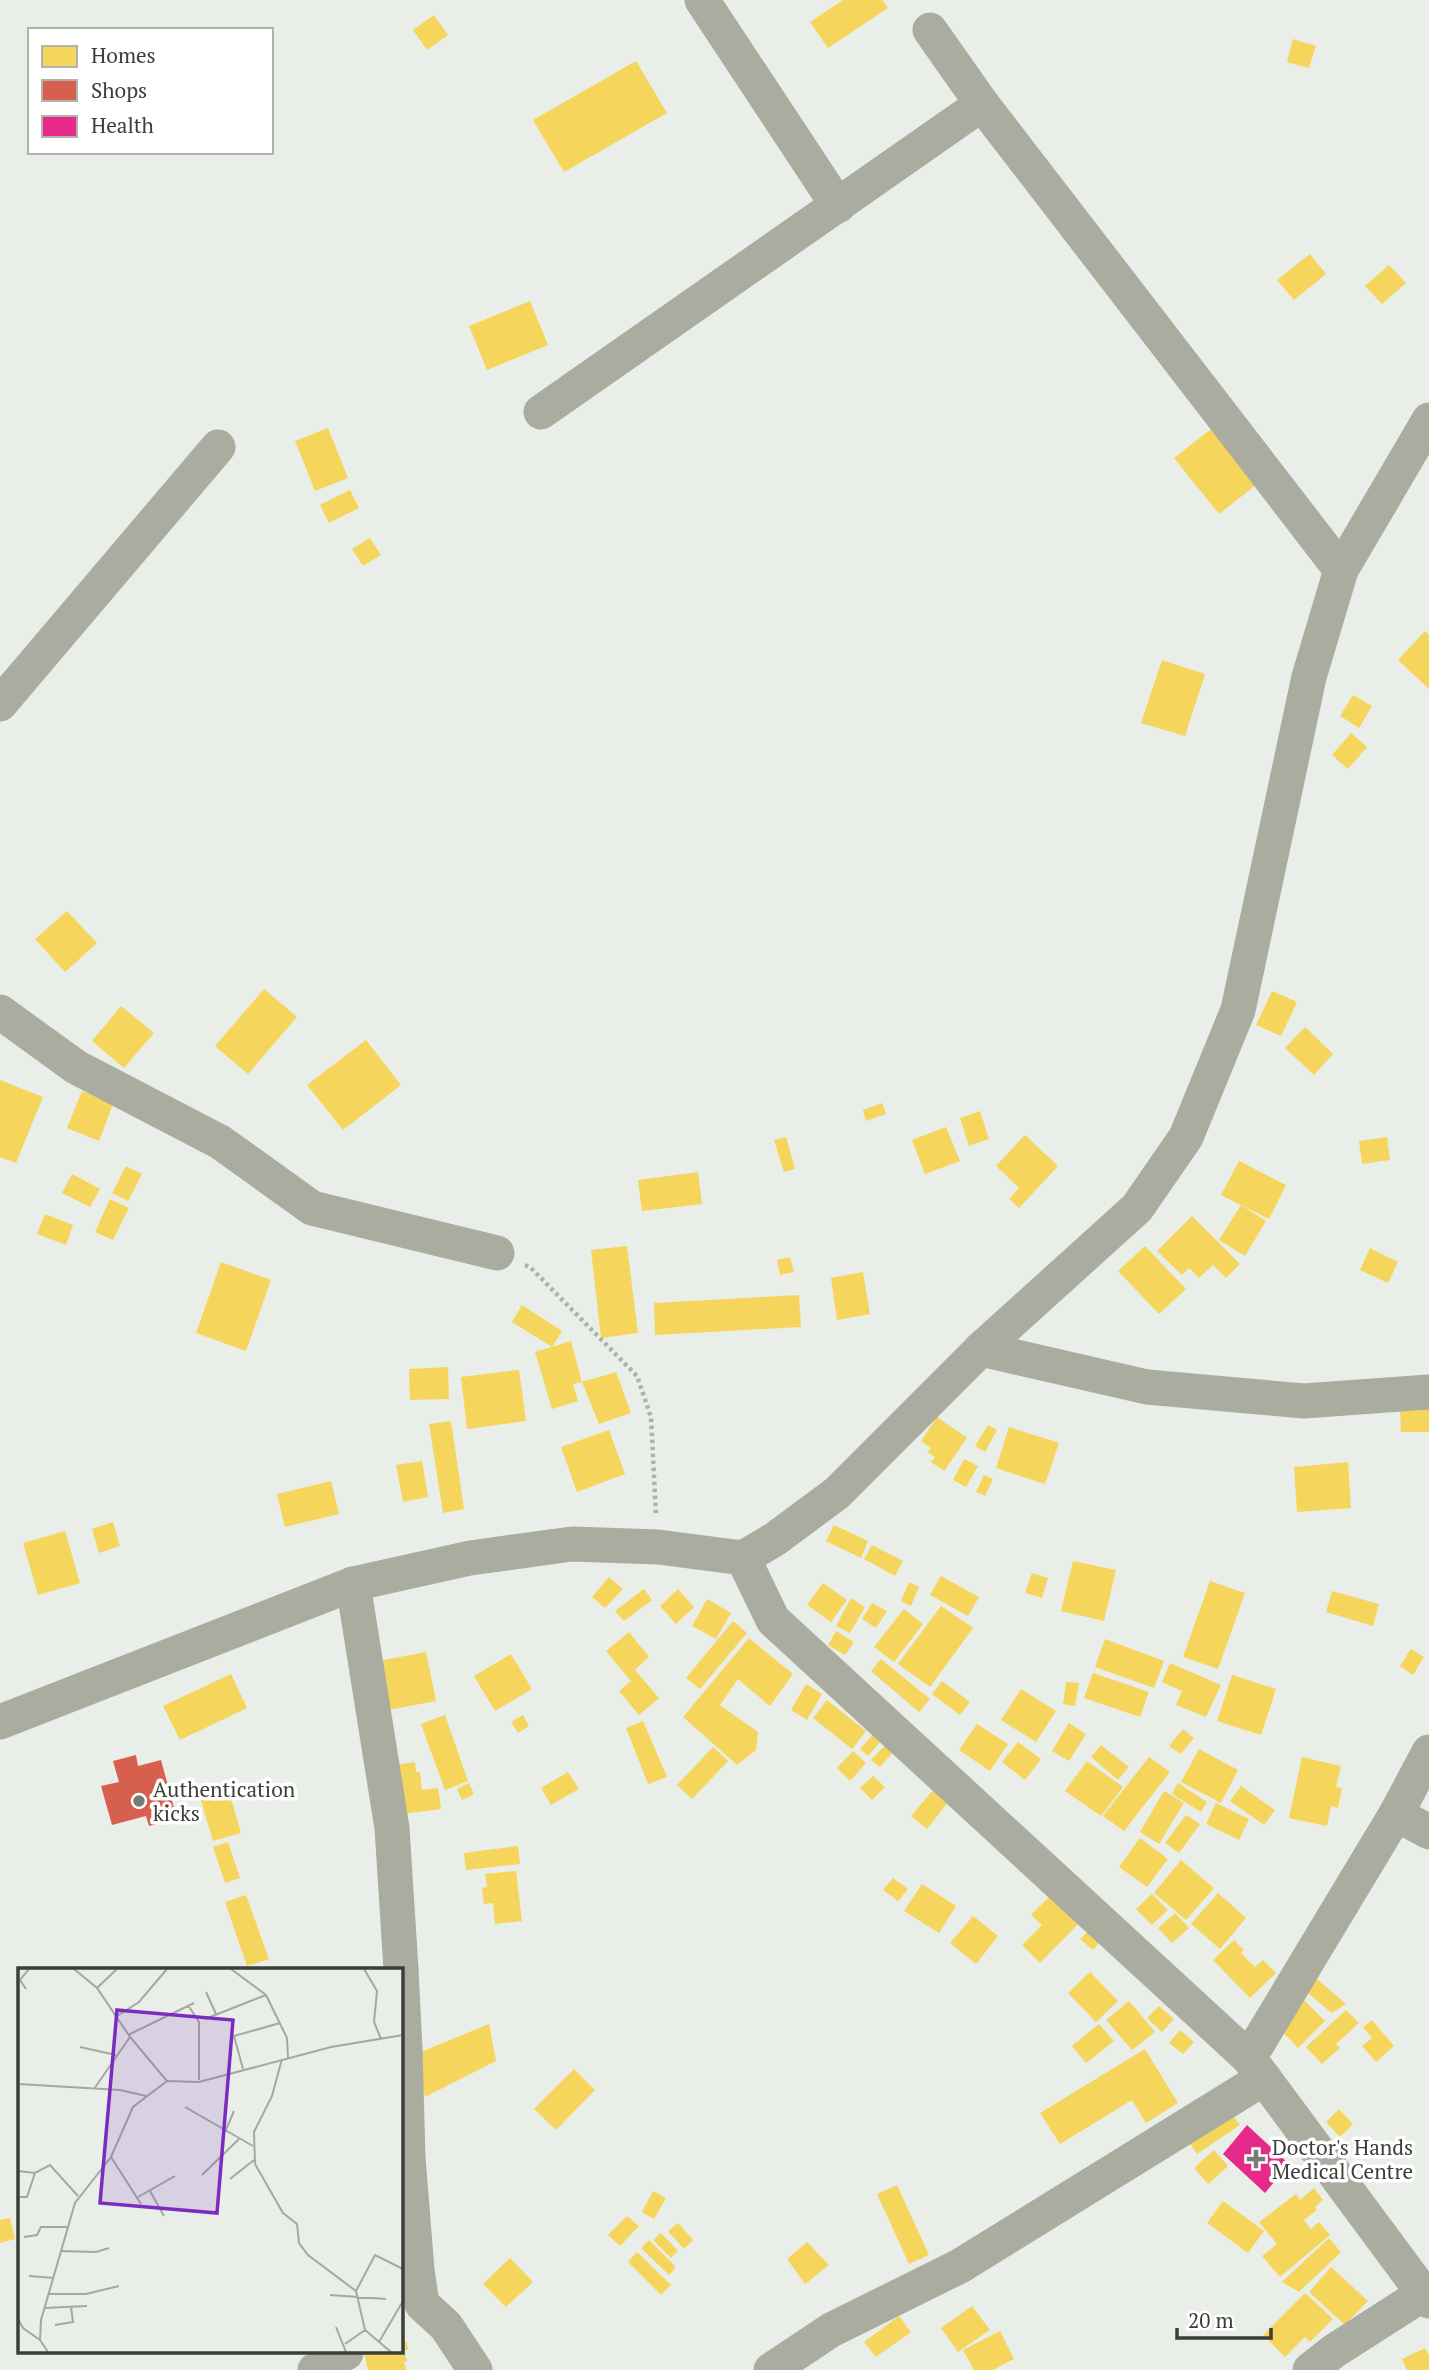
<svg xmlns="http://www.w3.org/2000/svg" width="1429" height="2370" font-family="'PT Serif',serif">
	<style>
		.homes { fill: #f6d55c }
		.shops { fill: #d6604d }
		.health { fill: #e7298a }
		.lines { fill: none; stroke-linecap: round; stroke-linejoin: round }
		.path { stroke: #afb2a8; stroke-width: 4.5; stroke-dasharray: 3.5 3.5; stroke-linecap: butt }
		.minor { stroke: #a9ac9e; stroke-width: 35 }
		.poi-dot { fill: #787c77; stroke: #fff; stroke-width: 2.5 }
		.labels { text-anchor: middle; dominant-baseline: central; stroke-width: 7; stroke-linejoin: round; paint-order: stroke }
		.poi-label { font-size: 21px; fill: #3b3e3a; stroke: #fff; text-anchor: start }
		.inset-road { fill: none; stroke: #a3a8a2; stroke-width: 2 }
		.view { fill: #7b2cbf; fill-opacity: 0.15; stroke: #7b2cbf; stroke-width: 3.5 }
		.inset-edge { fill: none; stroke: #3b3e3a; stroke-width: 3.5 }
	</style>
	<rect width="100%" height="100%" fill="#e9eee8"/>
	<!-- homes -->
	<g class="homes">
		<polygon points="843,0 882,0 888,8 828,48 810,22"/>
		<polygon points="434,15 448,35 427,50 413,30"/>
		<polygon points="1293,39 1316,46 1309,68 1287,62"/>
		<polygon points="636,61 667,113 564,172 533,120"/>
		<polygon points="1310,254 1326,274 1294,300 1277,280"/>
		<polygon points="1389,265 1406,283 1382,304 1365,286"/>
		<polygon points="530,301 548,345 487,370 469,326"/>
		<polygon points="328,428 348,478 315,491 295,441"/>
		<polygon points="1211,429 1256,485 1219,514 1174,458"/>
		<polygon points="350,490 359,508 329,523 320,505"/>
		<polygon points="370,538 381,555 363,566 352,549"/>
		<polygon points="1425,631 1429,635 1429,689 1398,660"/>
		<polygon points="1162,660 1205,674 1185,736 1141,723"/>
		<polygon points="1353,695 1372,706 1359,728 1340,716"/>
		<polygon points="1351,733 1367,747 1348,769 1332,755"/>
		<polygon points="67,911 97,943 65,972 35,939"/>
		<polygon points="264,989 297,1017 248,1074 215,1046"/>
		<polygon points="1272,991 1297,1002 1281,1036 1256,1025"/>
		<polygon points="121,1006 154,1033 124,1068 92,1041"/>
		<polygon points="1305,1027 1333,1054 1314,1075 1285,1048"/>
		<polygon points="366,1040 401,1085 343,1130 307,1085"/>
		<polygon points="0,1080 43,1097 16,1163 0,1157"/>
		<polygon points="82,1091 113,1104 99,1141 67,1128"/>
		<polygon points="882,1103 886,1114 866,1121 863,1110"/>
		<polygon points="980,1111 989,1139 969,1146 960,1118"/>
		<polygon points="946,1127 960,1161 925,1174 912,1140"/>
		<polygon points="1025,1135 1058,1166 1019,1208 1009,1199 1019,1188 996,1166"/>
		<polygon points="786,1137 795,1169 784,1172 774,1140"/>
		<polygon points="1387,1137 1390,1160 1362,1164 1359,1141"/>
		<polygon points="1239,1161 1286,1185 1269,1219 1221,1195"/>
		<polygon points="126,1166 142,1174 128,1201 112,1193"/>
		<polygon points="698,1172 702,1204 642,1211 638,1180"/>
		<polygon points="72,1174 100,1189 90,1207 62,1193"/>
		<polygon points="110,1199 129,1208 113,1240 95,1232"/>
		<polygon points="1241,1205 1266,1221 1245,1256 1219,1240"/>
		<polygon points="45,1214 73,1225 66,1245 37,1234"/>
		<polygon points="1192,1216 1240,1264 1226,1278 1213,1265 1199,1278 1189,1268 1182,1275 1157,1251"/>
		<polygon points="627,1246 638,1333 601,1338 591,1250"/>
		<polygon points="1145,1246 1186,1289 1159,1314 1118,1271"/>
		<polygon points="1370,1248 1398,1262 1388,1283 1360,1270"/>
		<polygon points="790,1257 794,1272 780,1275 777,1260"/>
		<polygon points="221,1262 271,1280 246,1351 196,1333"/>
		<polygon points="863,1272 870,1314 837,1320 831,1278"/>
		<polygon points="799,1295 801,1327 655,1335 654,1303"/>
		<polygon points="522,1305 562,1331 552,1347 512,1322"/>
		<polygon points="571,1341 582,1382 616,1372 631,1413 599,1424 582,1382 573,1384 578,1401 552,1409 535,1352"/>
		<polygon points="448,1367 449,1399 410,1400 409,1369"/>
		<polygon points="519,1370 526,1421 467,1429 461,1377"/>
		<polygon points="1429,1406 1429,1432 1401,1432 1400,1407"/>
		<polygon points="937,1417 967,1438 944,1471 931,1462 935,1457 927,1452 931,1448 921,1441"/>
		<polygon points="451,1421 464,1509 443,1513 429,1424"/>
		<polygon points="988,1425 997,1430 985,1452 975,1446"/>
		<polygon points="1009,1427 1059,1443 1045,1484 996,1468"/>
		<polygon points="609,1430 625,1474 577,1492 561,1447"/>
		<polygon points="964,1459 978,1466 966,1487 953,1480"/>
		<polygon points="422,1461 428,1497 403,1502 396,1465"/>
		<polygon points="1348,1462 1351,1508 1297,1512 1294,1467"/>
		<polygon points="984,1475 993,1479 985,1496 976,1492"/>
		<polygon points="331,1481 339,1514 285,1527 277,1494"/>
		<polygon points="113,1522 120,1546 99,1553 92,1529"/>
		<polygon points="834,1525 868,1541 861,1558 826,1541"/>
		<polygon points="65,1531 80,1583 38,1595 23,1543"/>
		<polygon points="872,1545 903,1561 895,1576 864,1559"/>
		<polygon points="1073,1561 1116,1570 1104,1621 1061,1611"/>
		<polygon points="1032,1573 1048,1578 1042,1598 1025,1593"/>
		<polygon points="941,1576 979,1597 968,1616 930,1595"/>
		<polygon points="609,1577 623,1589 605,1608 592,1597"/>
		<polygon points="1210,1581 1245,1593 1218,1669 1183,1657"/>
		<polygon points="909,1582 919,1587 911,1606 901,1601"/>
		<polygon points="823,1583 847,1600 831,1622 807,1605"/>
		<polygon points="644,1589 652,1600 624,1621 615,1611"/>
		<polygon points="678,1589 694,1607 676,1624 660,1606"/>
		<polygon points="1332,1591 1379,1604 1373,1626 1326,1612"/>
		<polygon points="851,1598 865,1607 850,1633 836,1626"/>
		<polygon points="707,1599 731,1613 716,1639 692,1626"/>
		<polygon points="872,1603 887,1611 876,1628 862,1619"/>
		<polygon points="941,1606 973,1628 930,1687 898,1664"/>
		<polygon points="904,1609 923,1624 894,1662 874,1647"/>
		<polygon points="733,1621 747,1633 700,1689 686,1678"/>
		<polygon points="836,1631 854,1642 845,1655 828,1645"/>
		<polygon points="629,1632 649,1657 635,1670 659,1698 639,1715 619,1691 631,1681 606,1651"/>
		<polygon points="749,1638 793,1674 770,1706 738,1679 720,1705 758,1732 756,1750 737,1765 683,1717"/>
		<polygon points="1105,1639 1164,1661 1154,1688 1095,1667"/>
		<polygon points="1411,1649 1424,1657 1413,1675 1400,1666"/>
		<polygon points="426,1652 436,1701 388,1710 378,1661"/>
		<polygon points="511,1654 532,1689 495,1711 474,1676"/>
		<polygon points="881,1659 930,1699 919,1712 871,1671"/>
		<polygon points="1170,1663 1221,1685 1206,1717 1176,1705 1182,1691 1162,1682"/>
		<polygon points="1093,1673 1149,1692 1140,1717 1084,1698"/>
		<polygon points="231,1674 247,1708 180,1740 163,1706"/>
		<polygon points="1232,1675 1276,1689 1261,1735 1217,1721"/>
		<polygon points="942,1681 970,1702 960,1715 932,1694"/>
		<polygon points="1066,1682 1079,1683 1075,1706 1063,1704"/>
		<polygon points="806,1684 822,1694 807,1720 791,1710"/>
		<polygon points="1021,1689 1056,1711 1036,1742 1001,1720"/>
		<polygon points="827,1700 866,1731 852,1749 813,1718"/>
		<polygon points="445,1715 468,1781 445,1790 421,1724"/>
		<polygon points="523,1715 529,1726 518,1733 511,1722"/>
		<polygon points="643,1721 667,1777 648,1784 626,1728"/>
		<polygon points="1069,1723 1086,1734 1069,1761 1052,1751"/>
		<polygon points="977,1724 1008,1744 990,1771 959,1750"/>
		<polygon points="1183,1729 1194,1738 1181,1754 1169,1746"/>
		<polygon points="873,1734 881,1741 868,1756 860,1749"/>
		<polygon points="1018,1742 1041,1759 1025,1780 1002,1762"/>
		<polygon points="887,1743 895,1750 880,1767 871,1760"/>
		<polygon points="1101,1745 1129,1767 1118,1780 1091,1757"/>
		<polygon points="713,1747 728,1761 692,1799 677,1785"/>
		<polygon points="1199,1749 1238,1770 1221,1803 1181,1782"/>
		<polygon points="853,1751 866,1763 850,1781 837,1768"/>
		<polygon points="1149,1757 1170,1772 1124,1831 1103,1816"/>
		<polygon points="1302,1757 1341,1766 1336,1787 1342,1788 1338,1808 1331,1806 1327,1826 1289,1818"/>
		<polygon points="1087,1761 1123,1787 1101,1816 1065,1791"/>
		<polygon points="415,1762 416,1772 420,1772 422,1790 438,1788 441,1809 402,1814 396,1765"/>
		<polygon points="568,1772 579,1789 551,1805 541,1788"/>
		<polygon points="873,1776 885,1787 872,1800 860,1788"/>
		<polygon points="469,1783 474,1794 462,1800 457,1789"/>
		<polygon points="1178,1783 1207,1802 1201,1812 1172,1794"/>
		<polygon points="1241,1786 1275,1810 1264,1825 1230,1801"/>
		<polygon points="228,1788 241,1833 213,1841 200,1797"/>
		<polygon points="934,1789 949,1801 927,1829 911,1816"/>
		<polygon points="1164,1791 1184,1803 1159,1844 1140,1832"/>
		<polygon points="1216,1803 1249,1819 1239,1840 1206,1824"/>
		<polygon points="1186,1815 1200,1824 1179,1853 1165,1843"/>
		<polygon points="1140,1838 1168,1859 1147,1887 1119,1867"/>
		<polygon points="228,1842 240,1878 225,1883 213,1847"/>
		<polygon points="518,1846 520,1864 466,1870 464,1853"/>
		<polygon points="1181,1860 1214,1888 1186,1920 1154,1893"/>
		<polygon points="516,1871 522,1921 495,1924 493,1903 484,1904 482,1888 487,1887 485,1874"/>
		<polygon points="893,1878 908,1889 898,1901 883,1890"/>
		<polygon points="922,1884 956,1906 939,1933 904,1911"/>
		<polygon points="1057,1889 1085,1917 1040,1963 1022,1945 1042,1925 1031,1915"/>
		<polygon points="1218,1893 1246,1918 1220,1949 1191,1924"/>
		<polygon points="1152,1894 1168,1910 1152,1925 1136,1909"/>
		<polygon points="246,1895 269,1959 247,1966 225,1902"/>
		<polygon points="1175,1913 1189,1928 1172,1943 1158,1928"/>
		<polygon points="973,1916 998,1936 976,1964 950,1943"/>
		<polygon points="1090,1929 1102,1939 1093,1950 1080,1939"/>
		<polygon points="1234,1940 1244,1950 1241,1953 1255,1967 1263,1960 1276,1973 1250,1998 1213,1960"/>
		<polygon points="1308,1971 1346,2004 1332,2013 1297,1984"/>
		<polygon points="1090,1972 1118,2001 1096,2022 1068,1993"/>
		<polygon points="1304,2000 1325,2021 1298,2048 1277,2026"/>
		<polygon points="1129,2001 1155,2032 1132,2050 1106,2020"/>
		<polygon points="1159,2006 1174,2019 1162,2032 1147,2018"/>
		<polygon points="1346,2010 1359,2023 1336,2044 1340,2048 1322,2064 1306,2047"/>
		<polygon points="1372,2020 1394,2046 1376,2062 1362,2046 1372,2038 1363,2027"/>
		<polygon points="489,2024 496,2061 425,2097 416,2054"/>
		<polygon points="1099,2024 1114,2041 1086,2063 1072,2046"/>
		<polygon points="1180,2030 1194,2042 1183,2054 1169,2043"/>
		<polygon points="1145,2049 1178,2103 1146,2123 1132,2100 1060,2144 1040,2113"/>
		<polygon points="574,2069 595,2090 556,2130 534,2109"/>
		<polygon points="1339,2109 1353,2124 1340,2137 1326,2122"/>
		<polygon points="1233,2116 1240,2125 1197,2154 1190,2144"/>
		<polygon points="1214,2150 1228,2166 1208,2184 1194,2168"/>
		<polygon points="897,2185 929,2255 909,2264 877,2194"/>
		<polygon points="1314,2188 1323,2200 1315,2207 1317,2210 1304,2220 1311,2229 1319,2222 1330,2235 1280,2277 1262,2256 1277,2244 1259,2222 1296,2194 1300,2200"/>
		<polygon points="653,2191 666,2198 654,2219 642,2212"/>
		<polygon points="1223,2201 1264,2231 1248,2253 1207,2223"/>
		<polygon points="627,2216 639,2226 620,2246 608,2235"/>
		<polygon points="10,2218 15,2239 0,2243 0,2220"/>
		<polygon points="678,2223 693,2240 684,2249 668,2231"/>
		<polygon points="661,2233 678,2251 671,2258 653,2240"/>
		<polygon points="1329,2238 1341,2252 1299,2292 1282,2282"/>
		<polygon points="649,2240 676,2267 669,2275 641,2248"/>
		<polygon points="807,2242 829,2265 805,2284 787,2259"/>
		<polygon points="637,2252 671,2285 661,2295 628,2262"/>
		<polygon points="510,2258 533,2282 506,2307 483,2284"/>
		<polygon points="1331,2267 1368,2301 1345,2325 1309,2292"/>
		<polygon points="1305,2293 1333,2319 1310,2342 1305,2337 1285,2357 1263,2335"/>
		<polygon points="972,2306 990,2330 958,2352 941,2328"/>
		<polygon points="899,2316 911,2332 876,2357 864,2342"/>
		<polygon points="1000,2331 1014,2359 993,2370 974,2370 963,2350"/>
		<polygon points="406,2341 408,2349 404,2351 407,2361 404,2362 406,2370 368,2370 364,2353 372,2351 401,2351 401,2343"/>
		<polygon points="1425,2348 1429,2356 1429,2370 1407,2370 1402,2359"/>
	</g>
	<!-- shops -->
	<polygon class="shops" points="136,1755 138,1766 161,1760 177,1819 149,1826 146,1816 112,1825 101,1786 119,1782 113,1761"/>
	<!-- health -->
	<polygon class="health" points="1247,2125 1289,2164 1265,2193 1223,2154"/>
	<g class="lines">
		<!-- path -->
		<polyline class="path" points="525,1265 531,1268 637,1376 651,1417 656,1515"/>
		<!-- minor -->
		<g class="minor">
			<polyline points="702,0 838,206"/>
			<polyline points="930,30 982,104 1341,570"/>
			<polyline points="541,412 982,104"/>
			<polyline points="0,704 218,447"/>
			<polyline points="0,1012 76,1067 220,1142 312,1208 497,1253"/>
			<polyline points="981,1349 1147,1387 1304,1401 1429,1392"/>
			<polyline points="743,1558 773,1620 1249,2058 1429,2301"/>
			<polyline points="353,1584 392,1828 401,1969"/>
			<polyline points="0,1722 353,1584 470,1558 572,1544 658,1547 743,1558 775,1539 837,1493 981,1349 1137,1208 1186,1137 1238,1010 1309,677 1341,570 1429,420"/>
			<polyline points="1396,1814 1429,1832"/>
			<polyline points="401,1971 405,2049 408,2158 417,2270 422,2304 446,2326 475,2370"/>
			<polyline points="1249,2058 1396,1814 1429,1752"/>
			<polyline points="315,2370 346,2353"/>
			<polyline points="771,2370 831,2330 960,2266 1264,2078"/>
			<polyline points="1310,2370 1334,2351 1423,2294"/>
		</g>
	</g>
	<!-- markers -->
	<g class="poi-dot">
		<circle cx="139" cy="1801" r="7"/>
		<path d="M1252.5 2148.5h7v7h7v7h-7v7h-7v-7h-7v-7h7z"/>
	</g>
	<g class="labels">
		<!-- poi labels -->
		<g class="poi-label">
			<text x="153" y="1789">Authentication<tspan x="153" dy="24">kicks</tspan></text>
			<text x="1272" y="2147">Doctor's Hands<tspan x="1272" dy="24">Medical Centre</tspan></text>
		</g>
	</g>
	<!-- overview -->
	<g transform="translate(18 1968)">
		<rect width="385" height="385" fill="#e9eee8"/>
		<path class="inset-road" d="M56 1 79 20 112 69 149 113M213 1 248 27 269 70 270 90M346 1 359 23 356 54 363 71M79 20 99 1M8 21 2 12 11 1M188 24 198 46M170 37 181 54V112M99 48 121 34 149 1M187 51 248 27M110 67 176 35M62 79 98 87M264 91 254 128 236 164 237 196 265 245 279 256 281 275 290 287 338 323 347 362 373 384M225 101 216 68 262 55M0 116 102 122 128 128M76 121 112 69M167 139 235 178M207 164 216 143M93 189 123 236M0 203 17 205 32 197 60 228M184 207 221 171M212 211 236 192M132 223 146 248M0 229H9L17 205M120 229 157 208M6 269 19 267 23 259H50M42 283 78 284 91 280M11 308 36 310M338 323 357 287 385 301M31 326H68L101 318M312 327 368 331M26 340 69 338M0 351 5 360 22 372M37 357 55 354 53 339M318 359 328 384M361 374 385 333M327 376 347 362M30 384 22 372 23 352 57 235 93 189 115 139 149 113 181 114 313 79 385 67"/>
		<path class="view" d="M99 42 215 52 199 245 82 235Z"/>
		<rect width="385" height="385" class="inset-edge"/>
	</g>
	<!-- legend -->
	<rect x="28" y="28" width="245" height="126" fill="#ffffff" stroke="#b1b2b0" stroke-width="2"/>
	<rect x="42" y="46" width="35" height="21" fill="#f6d55c" stroke="#b1b2b0" stroke-width="2"/>
	<text x="91" y="63" font-size="21" fill="#3b3e3a">Homes</text>
	<rect x="42" y="80" width="35" height="21" fill="#d6604d" stroke="#b1b2b0" stroke-width="2"/>
	<text x="91" y="98" font-size="21" fill="#3b3e3a">Shops</text>
	<rect x="42" y="116" width="35" height="21" fill="#e7298a" stroke="#b1b2b0" stroke-width="2"/>
	<text x="91" y="133" font-size="21" fill="#3b3e3a">Health</text>
	<!-- scale -->
	<path d="M1177 2328v10h94v-10" fill="none" stroke="#3b3e3a" stroke-width="3.5"/>
	<text x="1188" y="2328" font-size="21" fill="#3b3e3a" stroke="#ffffff" stroke-width="5" paint-order="stroke">20 m</text>
</svg>
